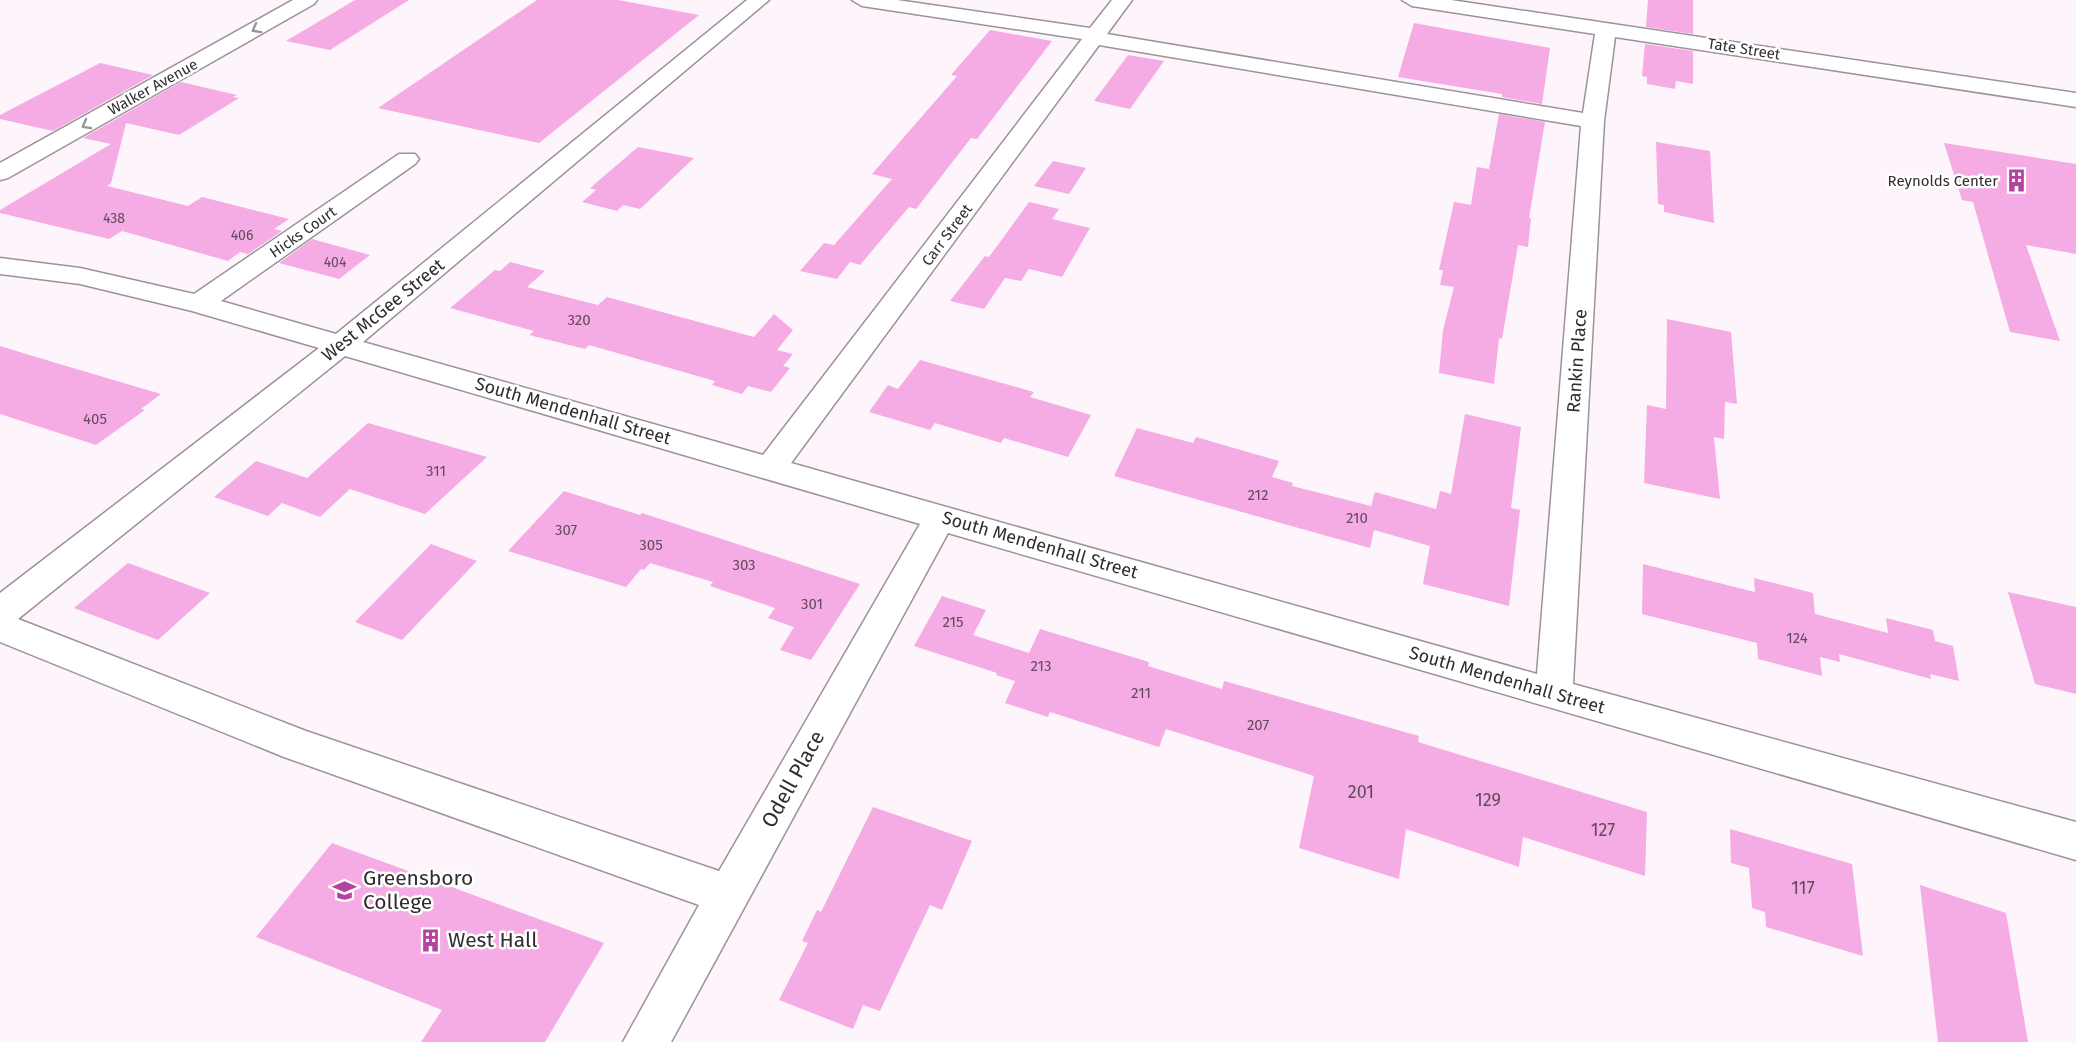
<svg xmlns="http://www.w3.org/2000/svg" width="2076" height="1042" font-family="'Fira Sans',sans-serif">
	<style>
		.building { fill: #f5abe3 }
		.lines { fill: none; stroke-linecap: round; stroke-linejoin: round }
		.minor-casing { stroke: #9d929a; stroke-width: 3 }
		.minor { fill: #fff; fill-rule: evenodd }
		.oneway { stroke: #989697 }
		.labels { text-anchor: middle; dominant-baseline: central; stroke-width: 5; stroke-linejoin: round; paint-order: stroke }
		.far-number-label { font-size: 14px; fill: #614c5c }
		.far-street-label { font-size: 15px; fill: #302c2f; stroke: #fff }
		.far-poi-label { font-size: 15px; fill: #302c2f; stroke: #fff; text-anchor: end }
		.number-label { font-size: 15px; fill: #614c5c }
		.street-label { font-size: 18px; fill: #302c2f; stroke: #fff }
		.near-number-label { font-size: 18px; fill: #614c5c }
		.near-street-label { font-size: 21px; fill: #302c2f; stroke: #fff }
		.near-poi-label { font-size: 21px; fill: #302c2f; stroke: #fff; text-anchor: start }
	</style>
	<rect width="100%" height="100%" fill="#fef5fc"/>
	<!-- building -->
	<g class="building">
		<polygon points="355,0 409,0 330,50 286,41"/>
		<polygon points="537,0 618,0 699,15 539,143 378,108"/>
		<polygon points="1648,0 1693,0 1693,34 1646,27"/>
		<polygon points="1414,23 1550,48 1542,104 1502,97 1502,94 1398,77"/>
		<polygon points="990,30 1052,41 977,139 971,138 916,209 909,207 860,265 850,262 837,279 800,271 824,243 834,245 892,179 872,174 957,76 951,75"/>
		<polygon points="1645,44 1693,51 1693,84 1676,81 1675,89 1647,84 1647,77 1642,76"/>
		<polygon points="1128,55 1164,61 1130,109 1094,101"/>
		<polygon points="100,63 153,75 53,131 0,119 0,115"/>
		<polygon points="181,82 237,95 233,97 239,98 179,135 126,123 111,183 107,186 188,206 202,197 289,219 274,229 282,231 248,254 240,252 228,261 122,231 109,239 0,213 0,210 111,144 83,138"/>
		<polygon points="1499,114 1545,122 1529,218 1531,218 1528,247 1518,245 1502,339 1499,338 1494,384 1439,373 1443,330 1454,287 1440,285 1443,270 1439,270 1454,202 1471,205 1477,167 1489,169"/>
		<polygon points="1656,142 1710,151 1714,223 1664,212 1664,205 1658,204"/>
		<polygon points="1944,143 2076,164 2076,254 2026,245 2060,341 2010,332 1973,202 1962,200"/>
		<polygon points="638,147 694,158 640,209 623,205 617,211 582,202 596,190 590,188"/>
		<polygon points="1053,161 1086,168 1069,194 1034,186"/>
		<polygon points="1029,202 1059,209 1052,219 1090,228 1062,277 1029,269 1021,281 1005,278 984,309 950,301 985,256 989,257"/>
		<polygon points="312,239 370,255 339,279 279,263"/>
		<polygon points="510,262 545,271 527,287 598,305 607,297 754,337 774,314 793,330 777,350 793,354 783,366 790,368 771,392 748,386 742,394 712,385 715,381 589,345 585,349 529,335 534,331 450,308 495,270 500,271"/>
		<polygon points="1667,319 1731,332 1737,404 1725,402 1724,439 1714,437 1720,499 1644,483 1647,405 1666,409"/>
		<polygon points="0,346 56,363 161,394 141,409 145,410 96,445 0,414"/>
		<polygon points="920,360 1034,392 1030,397 1091,415 1068,457 1004,438 1001,443 935,423 930,430 869,412 888,385 898,389"/>
		<polygon points="1465,414 1521,427 1511,508 1520,510 1509,606 1423,584 1430,546 1374,530 1370,548 1114,476 1137,428 1193,443 1196,437 1279,461 1272,477 1293,483 1292,486 1371,506 1375,492 1436,509 1440,491 1451,494"/>
		<polygon points="368,423 487,457 425,514 350,489 320,517 282,503 268,516 214,497 256,461 307,478"/>
		<polygon points="564,491 640,515 642,513 860,584 811,660 780,650 794,627 768,618 775,608 710,586 713,582 650,563 644,570 641,569 626,587 508,551"/>
		<polygon points="431,544 477,561 402,640 355,622"/>
		<polygon points="128,563 210,593 158,640 74,608"/>
		<polygon points="1643,564 1755,592 1754,578 1813,593 1815,614 1888,633 1886,618 1933,630 1935,641 1953,646 1959,681 1930,674 1931,679 1839,654 1840,662 1820,657 1822,676 1758,659 1757,643 1642,614"/>
		<polygon points="2008,592 2076,607 2076,694 2035,684"/>
		<polygon points="942,596 986,610 973,635 1029,653 1040,629 1149,662 1148,666 1222,689 1224,681 1419,736 1418,742 1647,812 1645,876 1523,837 1519,867 1406,829 1399,879 1299,848 1314,776 1166,729 1159,747 1050,712 1048,717 1005,703 1015,681 996,675 997,673 914,646"/>
		<polygon points="873,807 972,841 942,910 930,905 880,1011 863,1005 853,1029 779,1000 808,943 802,941 817,910 821,912"/>
		<polygon points="1730,829 1852,864 1863,956 1766,927 1765,912 1752,908 1749,868 1731,863"/>
		<polygon points="332,843 604,943 545,1042 421,1042 442,1010 256,937"/>
		<polygon points="1920,885 2006,913 2028,1042 1938,1042"/>
	</g>
	<g class="lines">
		<defs>
			<g id="minor">
				<polygon points="293,0 317,0 314,4 8,178 0,180 0,163"/>
				<path d="M747 0H769L363 342 763 455 1082 39 862 6 852 0H897L1090 28 1112 0H1132L1107 34 1583 113 1595 34 1412 6 1402 0H1451L2076 93V107L1615 37 1604 121 1573 684 2076 822V860L948 533 671 1042H623L699 905 284 757 0 642V593L319 348 192 311 80 284 0 274V258L80 268 194 294 399 154H415L419 159 415 164 221 301 336 334ZM1099 45 1581 126 1537 674 791 463ZM345 356 920 524 719 871 306 731 18 619Z"/>
			</g>
		</defs>
		<!-- minor casing -->
		<use href="#minor" class="minor-casing"/>
		<!-- minor -->
		<use href="#minor" class="minor"/>
	</g>
	<!-- one-way arrows -->
	<defs><path id="oneway-chevron" d="M-2-3.5L2.5 0L-2 3.5" fill="none" stroke-width="1.6" stroke-linecap="round" stroke-linejoin="round" transform="scale(1.5)"/></defs>
	<g class="oneway">
		<use href="#oneway-chevron" transform="translate(256 29) rotate(151)"/>
		<use href="#oneway-chevron" transform="translate(86 125) rotate(151)"/>
	</g>
	<!-- icons -->
	<defs>
		<symbol id="building-bare" viewBox="-9 -9 18 18"><path d="M-4-6H4V6H1V3H-1V6H-4ZM-2.5-4.3h1.7v1.8h-1.7ZM.8-4.3h1.7v1.8H.8ZM-2.5-1h1.7V.8h-1.7ZM.8-1h1.7V.8H.8Z" fill="#b3439f" stroke="#fff" stroke-width="2.5" paint-order="stroke"/></symbol>
		<symbol id="university-bare" viewBox="-9 -9 18 18"><path d="M0-5L7-2L0 1L-7-2ZM-4 1L0 2.5L4 1V4Q0 6-4 4Z" fill="#b3439f" stroke="#fff" stroke-width="2.5" paint-order="stroke"/></symbol>
	</defs>
	<g fill-rule="evenodd">
		<use href="#building-bare" x="2000" y="164" width="33" height="33"/>
		<use href="#university-bare" x="328" y="874" width="33" height="33"/>
		<use href="#building-bare" x="414" y="924" width="33" height="33"/>
	</g>
	<g class="labels">
		<!-- far-number labels -->
		<g class="far-number-label">
			<text x="114" y="218">438</text>
			<text x="242" y="235">406</text>
			<text x="335" y="262">404</text>
		</g>
		<!-- far-street labels -->
		<g class="far-street-label">
			<text transform="translate(1744 49) rotate(9)">Tate Street</text>
			<text transform="translate(153 87) rotate(-29)">Walker Avenue</text>
			<text transform="translate(303 232) rotate(-35)">Hicks Court</text>
			<text transform="translate(947 235) rotate(-53)">Carr Street</text>
		</g>
		<!-- far-poi labels -->
		<g class="far-poi-label">
			<text x="1998" y="181">Reynolds Center</text>
		</g>
		<!-- number labels -->
		<g class="number-label">
			<text x="579" y="320">320</text>
			<text x="95" y="419">405</text>
			<text x="436" y="471">311</text>
			<text x="1258" y="495">212</text>
			<text x="1357" y="518">210</text>
			<text x="566" y="530">307</text>
			<text x="651" y="545">305</text>
			<text x="744" y="565">303</text>
			<text x="812" y="604">301</text>
			<text x="953" y="622">215</text>
			<text x="1797" y="638">124</text>
			<text x="1041" y="666">213</text>
			<text x="1141" y="693">211</text>
			<text x="1258" y="725">207</text>
		</g>
		<!-- street labels -->
		<g class="street-label">
			<text transform="translate(383 310) rotate(-39)">West McGee Street</text>
			<text transform="translate(1577 361) rotate(-86)">Rankin Place</text>
			<text transform="translate(573 411) rotate(16)">South Mendenhall Street</text>
			<text transform="translate(1040 545) rotate(16)">South Mendenhall Street</text>
			<text transform="translate(1507 680) rotate(16)">South Mendenhall Street</text>
		</g>
		<!-- near-number labels -->
		<g class="near-number-label">
			<text x="1361" y="792">201</text>
			<text x="1488" y="800">129</text>
			<text x="1603" y="830">127</text>
			<text x="1803" y="888">117</text>
		</g>
		<!-- near-street labels -->
		<g class="near-street-label">
			<text transform="translate(793 779) rotate(-61)">Odell Place</text>
		</g>
		<!-- near-poi labels -->
		<g class="near-poi-label">
			<text x="363" y="878">Greensboro<tspan x="363" dy="24">College</tspan></text>
			<text x="448" y="940">West Hall</text>
		</g>
	</g>
</svg>
